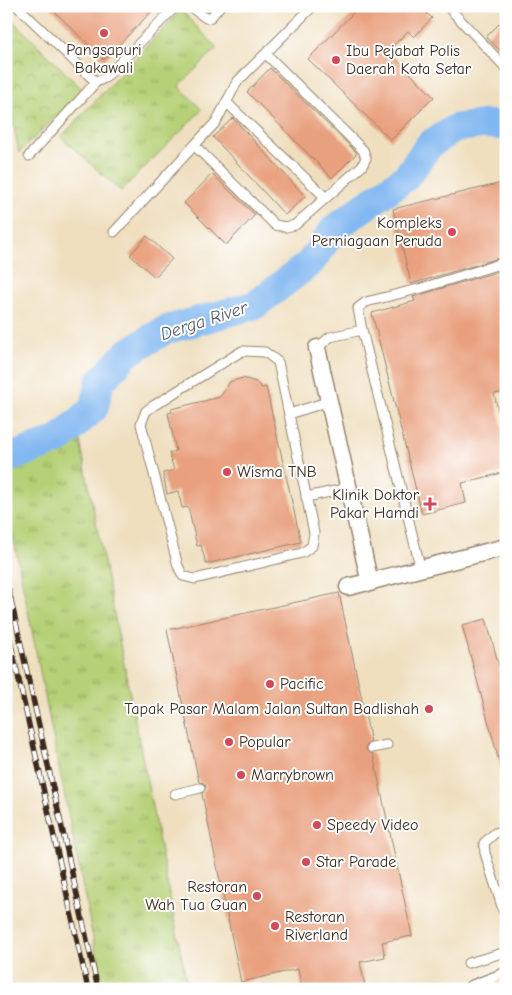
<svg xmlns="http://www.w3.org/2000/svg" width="512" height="995" font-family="'Comic Neue',sans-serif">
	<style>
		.grass { fill: url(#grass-tufts); stroke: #787d4a }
		.park { fill: url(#park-crowns); stroke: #787d4a }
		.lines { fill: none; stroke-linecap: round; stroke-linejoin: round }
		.river { stroke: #82b8f1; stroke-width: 29 }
		.building { fill: #e9a07e }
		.lane-casing { stroke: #95846e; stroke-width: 11 }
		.street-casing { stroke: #95846e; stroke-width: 19 }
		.secondary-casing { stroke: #95846e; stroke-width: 26 }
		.lane { stroke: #fff; stroke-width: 9 }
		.street { stroke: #fff; stroke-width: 16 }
		.secondary { stroke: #fbe6c4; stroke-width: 24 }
		.rail-casing { stroke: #3b2a1e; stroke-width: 5.5 }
		.rail { stroke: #fff; stroke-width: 4; stroke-dasharray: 11; stroke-linecap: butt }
		.poi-dot { fill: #d1495b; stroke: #fff; stroke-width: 2 }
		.labels { text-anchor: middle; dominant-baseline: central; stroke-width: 4; stroke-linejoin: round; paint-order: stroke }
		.poi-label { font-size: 16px; fill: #3b2a1e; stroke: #fff; text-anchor: start }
		.water-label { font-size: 18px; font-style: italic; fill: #545c68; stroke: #fff }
	</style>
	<defs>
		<pattern id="grass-tufts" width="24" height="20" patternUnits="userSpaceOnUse" patternTransform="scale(1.25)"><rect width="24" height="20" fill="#b5d076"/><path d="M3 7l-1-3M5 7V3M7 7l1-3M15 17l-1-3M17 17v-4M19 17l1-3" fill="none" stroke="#94a960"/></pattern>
		<pattern id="park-crowns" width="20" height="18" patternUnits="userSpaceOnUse" patternTransform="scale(1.25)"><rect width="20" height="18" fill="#b5d076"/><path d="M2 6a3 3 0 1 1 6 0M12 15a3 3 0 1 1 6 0" fill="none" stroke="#94a960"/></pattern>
	</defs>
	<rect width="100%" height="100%" fill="#fff"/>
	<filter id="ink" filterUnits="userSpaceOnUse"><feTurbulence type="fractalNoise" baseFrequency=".02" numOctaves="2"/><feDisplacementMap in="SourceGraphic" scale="10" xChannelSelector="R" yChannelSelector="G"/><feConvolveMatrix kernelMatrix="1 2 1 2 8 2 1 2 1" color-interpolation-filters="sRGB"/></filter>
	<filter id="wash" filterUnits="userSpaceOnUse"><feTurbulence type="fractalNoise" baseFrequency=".0096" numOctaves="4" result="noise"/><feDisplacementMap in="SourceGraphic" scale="20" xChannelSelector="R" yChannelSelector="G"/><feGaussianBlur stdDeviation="1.12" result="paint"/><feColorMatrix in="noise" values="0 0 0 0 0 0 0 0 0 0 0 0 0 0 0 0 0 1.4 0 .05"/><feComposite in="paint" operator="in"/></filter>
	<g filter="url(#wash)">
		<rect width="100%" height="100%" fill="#efdfbf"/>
		<!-- grass -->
		<g class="grass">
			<polygon points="181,10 217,48 179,86 202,110 121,191 61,137"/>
			<polygon points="79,436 188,989 103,989 6,500 6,464"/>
		</g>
		<!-- park -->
		<polygon class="park" points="6,14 83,90 19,153 6,83"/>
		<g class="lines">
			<!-- river -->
			<polyline class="river" points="6,459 59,440 94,408 100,382 127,353 165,330 255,305 310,263 335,228 406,177 430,144 456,128 485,124 506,126"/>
		</g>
		<g id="blocks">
			<!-- building -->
			<g class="building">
				<polygon points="49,6 157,6 104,60"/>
				<polygon points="360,6 432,6 426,13 432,18 414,37 408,31 388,51 434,97 391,140 308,59"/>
				<polygon points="506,17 506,56 486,37"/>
				<polygon points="270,68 357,153 332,178 247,92"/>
				<polygon points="233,118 305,196 285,215 213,137"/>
				<polygon points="212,174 255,215 226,245 184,203"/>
				<polygon points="506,182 506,256 411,284 393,209"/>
				<polygon points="147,236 172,259 155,277 130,255"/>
				<polygon points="506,269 506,392 494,394 506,441 506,472 462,483 466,503 422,514 372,313 415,301 413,297"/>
				<polygon points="243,378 256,382 262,388 266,387 301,542 206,564 201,545 197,546 188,507 182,508 178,491 167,494 163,473 174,470 169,453 176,451 168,413 172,412 171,409 220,397 230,382"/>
				<polygon points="339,593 371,742 366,746 366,750 373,754 412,936 382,942 385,957 360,962 365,985 350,989 302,989 298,969 241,982 202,794 206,787 204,783 199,782 167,630"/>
				<polygon points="486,619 506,691 506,772 502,772 462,625"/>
			</g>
		</g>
	</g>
	<g filter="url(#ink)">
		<use href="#blocks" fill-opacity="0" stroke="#95846e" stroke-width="1"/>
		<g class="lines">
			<defs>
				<g id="lane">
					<polyline points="17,6 96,82"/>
					<polyline points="189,6 206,18 211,17 220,6"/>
					<polyline points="449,8 506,68"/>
					<polyline points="226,102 326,198"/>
					<polyline points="196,147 275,225 286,227 295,225 362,166 366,158 363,150 266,54"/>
					<polyline points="29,156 96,82 105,78 176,6"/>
					<polyline points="114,232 216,122 237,82 313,6"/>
					<polyline points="362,330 421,570"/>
					<polyline points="317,348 330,337 362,330 358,308 366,302 422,288 506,262"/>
					<polygon points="242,351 265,352 278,362 314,533 312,546 302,553 195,579 183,576 178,566 141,424 146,411 153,406"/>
					<polyline points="289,414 330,401"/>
					<polyline points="306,497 349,488"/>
					<polyline points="372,748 387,745"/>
					<polyline points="175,794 200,788"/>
					<polyline points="506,830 495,833 484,843 485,853 506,919"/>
					<polyline points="468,963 506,952"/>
				</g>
				<g id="street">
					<polyline points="317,348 370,583"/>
					<polyline points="348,587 506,547"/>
					<polyline points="472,989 506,976"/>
				</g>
				<polyline id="secondary" points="504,989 506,988"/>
			</defs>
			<!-- lane casing -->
			<use href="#lane" class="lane-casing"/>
			<!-- street casing -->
			<use href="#street" class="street-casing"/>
			<!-- secondary casing -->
			<use href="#secondary" class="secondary-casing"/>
			<!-- lane -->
			<use href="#lane" class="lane"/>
			<!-- street -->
			<use href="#street" class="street"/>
			<!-- secondary -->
			<use href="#secondary" class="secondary"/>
			<defs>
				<g id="rail">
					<polyline points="6,578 98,989"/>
					<polyline points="6,622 88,989"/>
				</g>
			</defs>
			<!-- rail casing -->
			<use href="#rail" class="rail-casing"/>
			<!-- rail -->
			<use href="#rail" class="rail"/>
		</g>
	</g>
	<!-- markers -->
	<g class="poi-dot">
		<circle cx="104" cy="33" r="5"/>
		<circle cx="336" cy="60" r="5"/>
		<circle cx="452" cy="232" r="5"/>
		<circle cx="227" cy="472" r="5"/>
		<path d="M427.5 496.5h5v5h5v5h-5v5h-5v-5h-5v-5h5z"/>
		<circle cx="270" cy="684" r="5"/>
		<circle cx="429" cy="709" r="5"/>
		<circle cx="229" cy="742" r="5"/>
		<circle cx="241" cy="775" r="5"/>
		<circle cx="317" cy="825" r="5"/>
		<circle cx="306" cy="862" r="5"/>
		<circle cx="257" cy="896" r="5"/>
		<circle cx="275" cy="926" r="5"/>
	</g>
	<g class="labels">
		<!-- poi labels -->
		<g class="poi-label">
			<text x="104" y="50" text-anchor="middle">Pangsapuri<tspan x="104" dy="18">Bakawali</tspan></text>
			<text x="346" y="51">Ibu Pejabat Polis<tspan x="346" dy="18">Daerah Kota Setar</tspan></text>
			<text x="442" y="223" text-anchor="end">Kompleks<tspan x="442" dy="18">Perniagaan Peruda</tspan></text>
			<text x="237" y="472">Wisma TNB</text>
			<text x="419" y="495" text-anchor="end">Klinik Doktor<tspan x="419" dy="18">Pakar Hamdi</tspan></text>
			<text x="280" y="684">Pacific</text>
			<text x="419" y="709" text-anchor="end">Tapak Pasar Malam Jalan Sultan Badlishah</text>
			<text x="239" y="742">Popular</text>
			<text x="251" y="775">Marrybrown</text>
			<text x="327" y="825">Speedy Video</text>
			<text x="316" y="862">Star Parade</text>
			<text x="247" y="887" text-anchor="end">Restoran<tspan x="247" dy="18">Wah Tua Guan</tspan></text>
			<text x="285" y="917">Restoran<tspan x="285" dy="18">Riverland</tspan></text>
		</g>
		<!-- water labels -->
		<g class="water-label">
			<text transform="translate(204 321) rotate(-18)">Derga River</text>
		</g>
	</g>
	<!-- margin -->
	<rect width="512" height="995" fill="none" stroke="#fff" stroke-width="25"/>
</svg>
